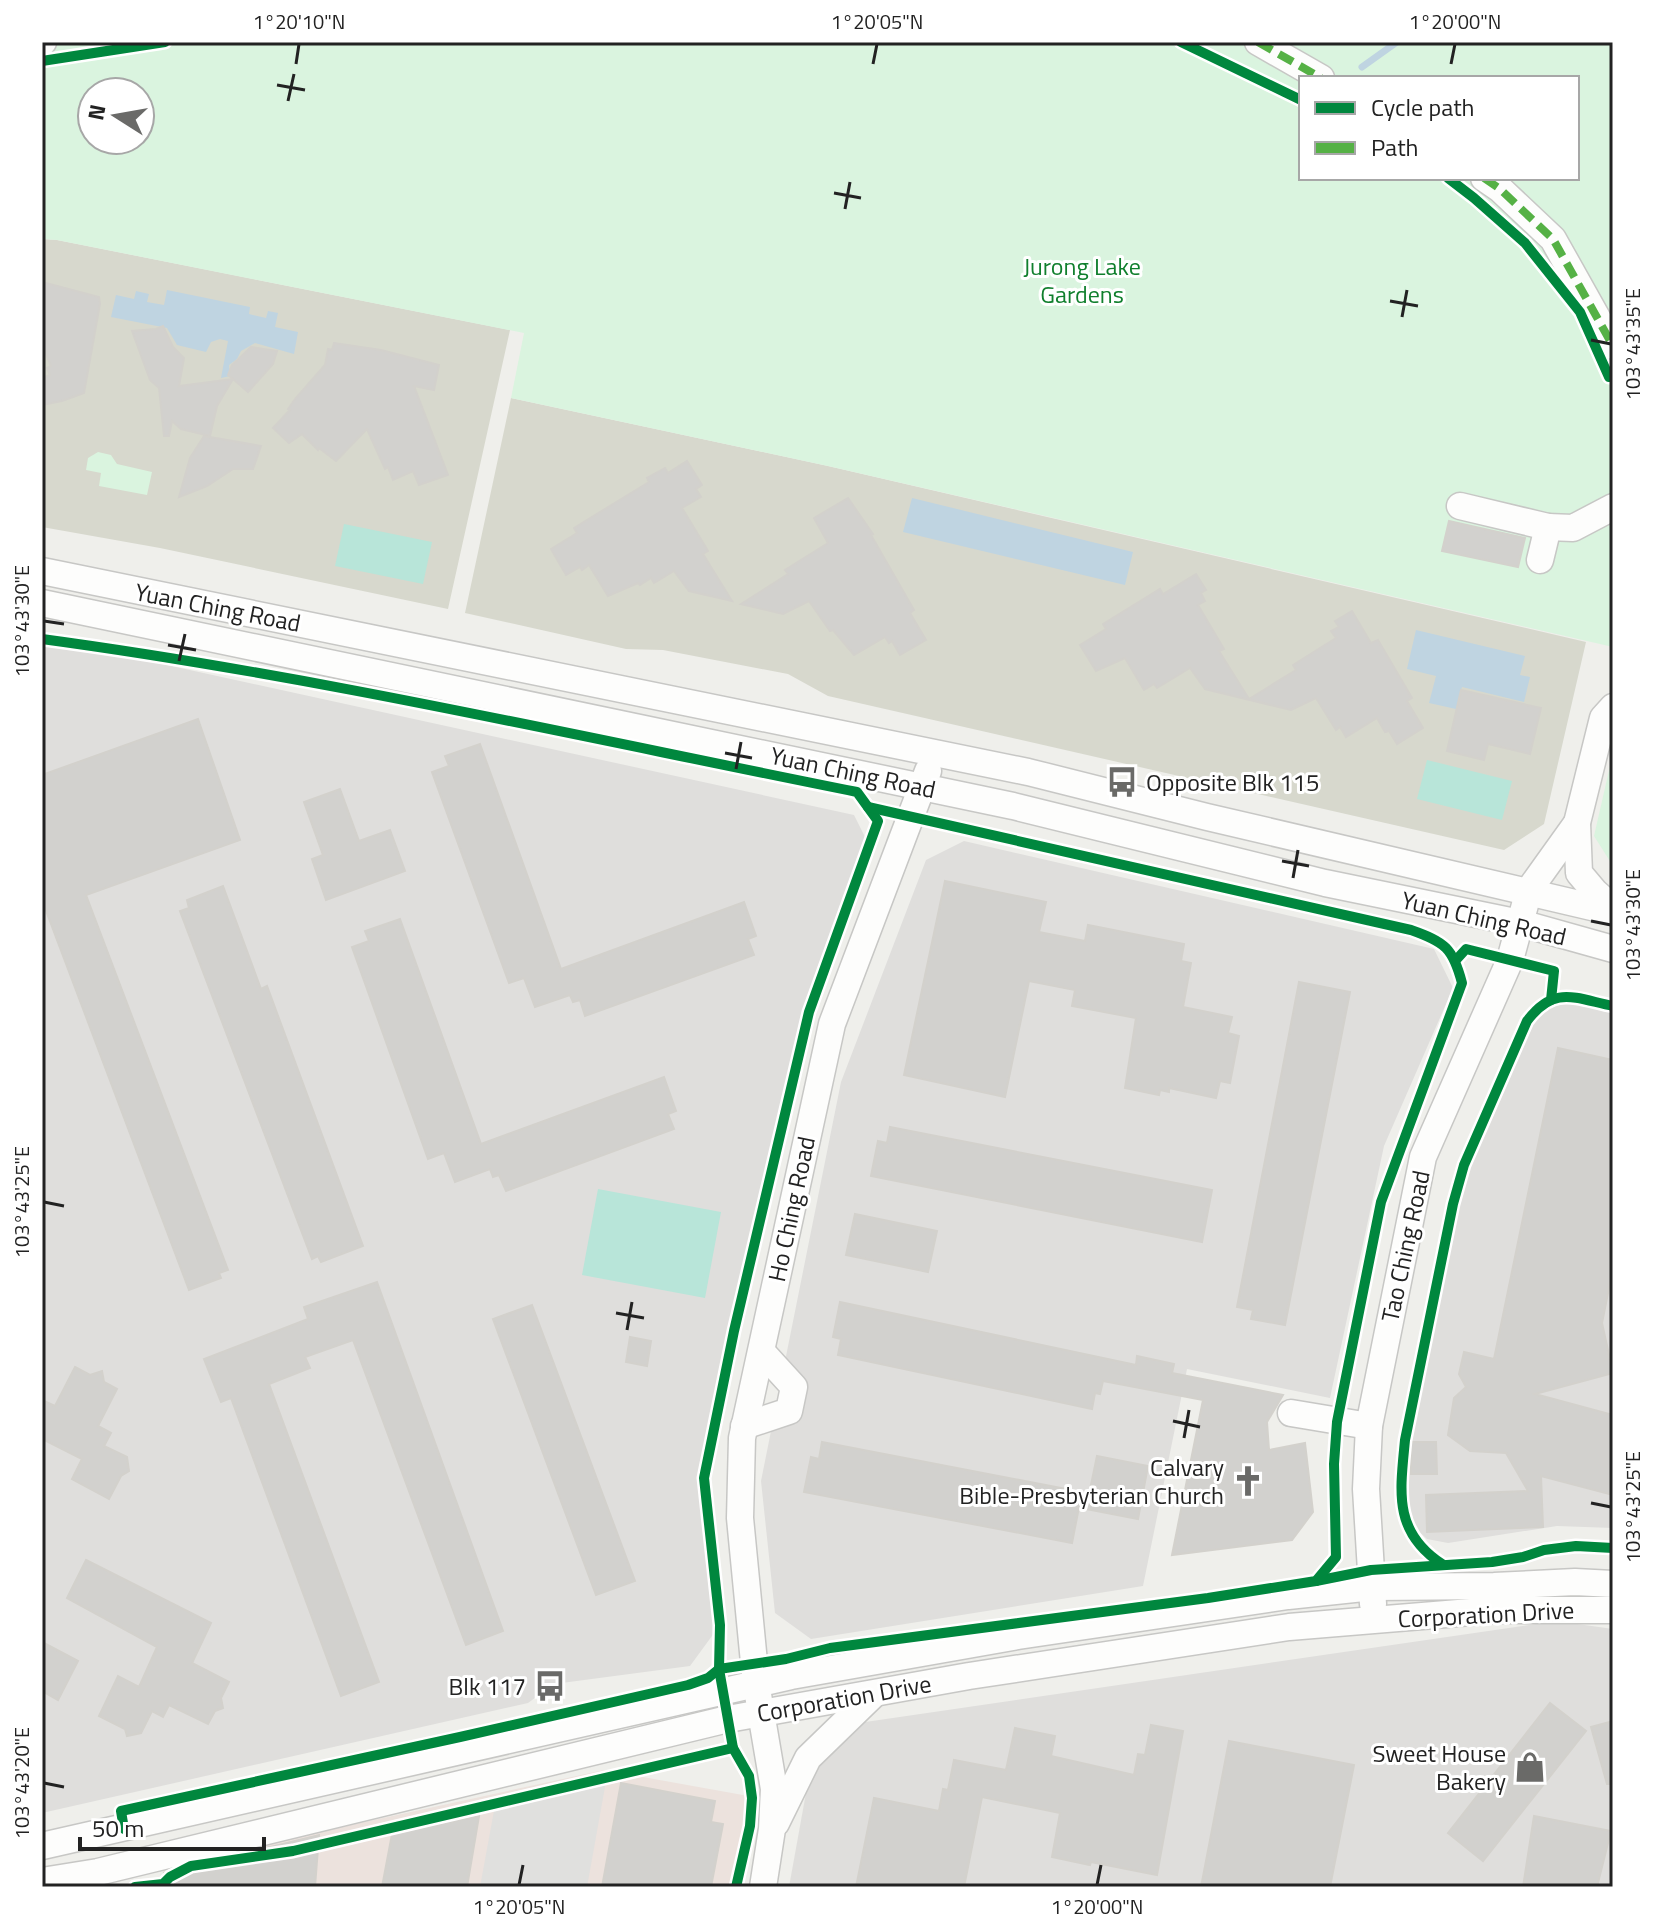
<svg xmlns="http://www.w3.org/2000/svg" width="1655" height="1929" font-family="'Titillium Web',sans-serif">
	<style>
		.residential { fill: #dfdedc }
		.commercial { fill: #ece2dd }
		.construction { fill: #d7d8cd }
		.park { fill: #daf4df; fill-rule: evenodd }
		.pitch { fill: #b8e5d9 }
		.parking { fill: #e0e0de }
		.water { fill: #bfd4e1 }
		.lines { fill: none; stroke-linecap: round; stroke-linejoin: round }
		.stream { stroke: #bfd4e1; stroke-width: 7 }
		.building { fill: #d2d1ce; stroke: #d3d1cc; stroke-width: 2 }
		.minor-casing { stroke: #c7c7c5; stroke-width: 29 }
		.minor { stroke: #fdfdfc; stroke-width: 26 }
		.quiet { stroke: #55b145; stroke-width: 8; stroke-dasharray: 16 8; stroke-linecap: butt }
		.cycleway-casing { stroke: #fff; stroke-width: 15 }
		.cycleway { stroke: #00873e; stroke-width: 10 }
		.ticks { fill: none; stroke: #222; stroke-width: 3 }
		.labels { text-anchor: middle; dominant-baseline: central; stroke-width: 6; stroke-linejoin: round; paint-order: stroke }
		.park-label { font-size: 24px; fill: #107f2d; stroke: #fff }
		.street-label { font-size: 24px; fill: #222; stroke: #fff }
		.poi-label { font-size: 24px; fill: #222; stroke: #fff; text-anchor: end }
		.neatline { fill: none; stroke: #222; stroke-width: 3 }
		.ticks-label { font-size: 20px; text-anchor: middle; fill: #222 }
	</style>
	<rect width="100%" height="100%" fill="#efefeb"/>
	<!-- residential -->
	<g class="residential">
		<polygon points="42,644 112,653 854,815 870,847 809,1012 704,1478 720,1625 690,1666 554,1684 528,1703 42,1813"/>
		<polygon points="964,841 1434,949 1453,988 1384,1146 1330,1398 1187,1369 1143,1586 811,1639 775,1613 761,1481 841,1082 926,860"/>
		<polygon points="1571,997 1613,1003 1613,1528 1557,1526 1448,1543 1427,1539 1411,1524 1400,1458 1459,1169 1527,1014"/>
		<polygon points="1556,1621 1613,1629 1613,1887 789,1887 815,1743 831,1727"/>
	</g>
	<!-- commercial -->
	<polygon class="commercial" points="604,1770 754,1797 738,1887 165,1887 162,1866"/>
	<!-- construction -->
	<g class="construction">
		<polygon points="42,239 57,240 510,330 448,609 160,548 42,527"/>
		<polygon points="511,398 828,466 1586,642 1544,824 1504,850 828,696 788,674 663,650 626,649 465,613"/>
	</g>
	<!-- park -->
	<g class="park">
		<path d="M42 42H1613V647L828 466 511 398 524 333 57 240 42 239ZM1301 78H1577V178H1301ZM92 92H140V140H92Z"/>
		<polygon points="98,452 111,455 117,464 152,472 147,495 99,486 101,473 86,470 88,458"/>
		<polygon points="1613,753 1613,866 1594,836"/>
	</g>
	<!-- pitch -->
	<g class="pitch">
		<polygon points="344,524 432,542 423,584 335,566"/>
		<polygon points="1427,760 1512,781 1502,820 1417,799"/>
		<polygon points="598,1189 721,1212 705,1298 582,1275"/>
	</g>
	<!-- parking -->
	<polygon class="parking" points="606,1781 587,1887 480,1887 494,1811"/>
	<!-- water -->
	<g class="water">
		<polygon points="167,290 250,307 249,314 266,318 268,311 278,313 275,327 298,332 294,354 255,343 241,351 237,359 229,365 230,376 221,378 228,341 220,339 211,342 206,352 177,345 167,328 111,317 116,295 134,299 136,291 149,294 147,302 164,305"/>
		<polygon points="912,498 1133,552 1125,585 903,532"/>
		<polygon points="1416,630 1525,656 1520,675 1530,677 1524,702 1462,687 1456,709 1429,703 1436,676 1407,669"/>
	</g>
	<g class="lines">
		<!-- stream -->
		<polyline class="stream" points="1362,67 1397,42"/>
	</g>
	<!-- building -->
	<g class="building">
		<polygon points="42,282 99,297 100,304 84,393 62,401 42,405 42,378 50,375 47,368 51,366 42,345"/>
		<polygon points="163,326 173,347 184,358 179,386 233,379 228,375 232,365 251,347 277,351 273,364 248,392 233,379 217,406 210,436 181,429 172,421 169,436 164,436 159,388 150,380 132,331 156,329"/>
		<polygon points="334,343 381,350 439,365 434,390 414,386 448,475 419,485 413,471 393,480 388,467 385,469 367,429 336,461 319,448 318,450 302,434 289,443 273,428 290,410 288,409 295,399 325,365 328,349 332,350"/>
		<polygon points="204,436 261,446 253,469 233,469 207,486 179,497 190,458"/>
		<polygon points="687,461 702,485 696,489 701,497 682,508 708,551 703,554 732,601 689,591 674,571 654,583 651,578 640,585 638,583 608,596 589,565 582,570 580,567 566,575 551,549 577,533 574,528 649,482 647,478 665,468 668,473"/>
		<polygon points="848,498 873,534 871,535 914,610 910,613 926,640 900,655 892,641 889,643 885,637 854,655 833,630 830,631 809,601 783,614 741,604 788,574 785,570 828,543 814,518"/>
		<polygon points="1449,521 1525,538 1518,567 1442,551"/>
		<polygon points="1196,574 1206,590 1201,593 1205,601 1198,605 1224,649 1219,651 1249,699 1296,670 1293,665 1336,638 1331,631 1339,627 1335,621 1352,611 1371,643 1378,640 1412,698 1407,701 1423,728 1397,744 1389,731 1385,732 1377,718 1346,737 1340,727 1336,730 1316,698 1291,710 1205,689 1190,668 1157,688 1154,684 1144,690 1125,658 1096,671 1080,645 1106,629 1103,624 1160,589 1163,594"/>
		<polygon points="1461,690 1541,708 1530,754 1488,744 1484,760 1447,751"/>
		<polygon points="198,719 240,840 86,895 228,1270 219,1273 221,1278 189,1290 42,900 42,775"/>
		<polygon points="480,744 561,969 744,902 756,936 748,939 754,955 585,1016 580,1000 573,1002 570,995 535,1007 524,978 509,983 432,772 449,766 445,756"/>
		<polygon points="340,789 359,841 390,830 405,871 326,900 312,859 323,855 304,802"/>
		<polygon points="945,881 1046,902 1039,932 1085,941 1088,925 1184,944 1181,961 1191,963 1183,1007 1232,1017 1228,1033 1239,1036 1230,1083 1220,1081 1216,1098 1169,1088 1169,1092 1160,1090 1159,1095 1125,1088 1136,1018 1072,1006 1075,990 1029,981 1005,1097 904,1075"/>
		<polygon points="223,886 261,989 267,986 363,1246 321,1262 318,1256 312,1259 180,911 189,908 187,900"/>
		<polygon points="400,919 481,1144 664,1077 676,1111 668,1114 674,1129 506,1191 499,1175 493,1177 490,1169 455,1182 444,1153 428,1159 352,947 369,941 365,931"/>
		<polygon points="1299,982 1350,992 1285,1325 1251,1319 1253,1310 1237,1307"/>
		<polygon points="1558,1048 1613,1060 1613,1268 1602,1323 1613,1373 1535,1394 1613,1415 1613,1495 1541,1476 1543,1527 1427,1532 1426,1495 1528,1491 1506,1453 1470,1451 1448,1435 1454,1398 1466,1387 1459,1374 1464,1352 1494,1359"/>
		<polygon points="890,1127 1212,1190 1202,1242 871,1176 878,1141 887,1143"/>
		<polygon points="855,1214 937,1231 928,1272 846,1255"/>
		<polygon points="377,1282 503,1631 466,1645 353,1340 305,1357 310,1368 269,1384 379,1682 341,1696 231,1398 221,1402 204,1359 308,1319 304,1307"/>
		<polygon points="840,1302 1136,1365 1137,1356 1174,1364 1172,1373 1283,1395 1267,1422 1269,1450 1305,1443 1313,1512 1292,1540 1172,1555 1203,1400 1103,1381 1100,1394 1095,1393 1092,1409 838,1355 841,1339 833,1337"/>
		<polygon points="532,1305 635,1581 596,1595 493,1319"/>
		<polygon points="630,1337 651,1341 647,1366 626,1362"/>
		<polygon points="75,1367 90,1375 102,1371 104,1382 117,1389 98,1426 111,1433 104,1446 127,1457 129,1471 121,1476 109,1499 72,1479 82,1459 42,1439 42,1400 55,1406"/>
		<polygon points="822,1442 1082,1492 1072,1543 804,1492 811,1457 819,1459"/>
		<polygon points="1411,1442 1436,1442 1437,1474 1411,1474"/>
		<polygon points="1097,1456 1148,1466 1138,1519 1086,1509"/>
		<polygon points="86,1560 211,1623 192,1663 229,1682 221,1698 223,1708 215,1711 208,1724 169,1705 163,1717 152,1711 141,1733 127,1736 125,1729 99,1716 118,1676 139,1687 157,1647 67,1598"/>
		<polygon points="42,1642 78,1661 58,1700 42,1691"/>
		<polygon points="1550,1703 1586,1731 1483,1861 1448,1833"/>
		<polygon points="1613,1721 1613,1784 1607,1784 1591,1727"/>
		<polygon points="1151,1725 1183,1731 1157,1875 1091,1862 1090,1865 1052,1857 1060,1813 982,1797 964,1887 856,1887 874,1798 939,1811 943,1789 948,1790 954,1760 1006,1770 1015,1728 1055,1736 1051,1756 1134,1775 1138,1754 1145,1755"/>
		<polygon points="1229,1741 1354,1765 1330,1887 1201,1887"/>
		<polygon points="621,1783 715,1801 711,1822 723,1824 711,1887 602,1887"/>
		<polygon points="479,1816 467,1887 382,1887 392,1834"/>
		<polygon points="1534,1816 1611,1831 1597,1887 1523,1887"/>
		<polygon points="319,1835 315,1887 167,1887 164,1873"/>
	</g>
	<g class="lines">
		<defs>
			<g id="minor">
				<polyline points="42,42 43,42"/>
				<polyline points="1258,42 1321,78"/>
				<polyline points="1484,178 1500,189 1553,239 1613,346"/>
				<polyline points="1460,506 1548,527 1540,560"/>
				<polyline points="1548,527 1573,528 1613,507"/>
				<polyline points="42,571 1028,772 1207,817 1613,912"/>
				<polyline points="42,603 1013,806 1325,883 1520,923 1613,949"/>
				<polyline points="1613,707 1603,718 1577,823 1579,873 1595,892 1613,908"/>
				<polyline points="1291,1413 1369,1426"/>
				<polyline points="744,1426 789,1411 794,1387 762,1352"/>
				<polyline points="1373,1604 1366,1489 1369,1426 1423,1157 1510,960 1529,890 1577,823"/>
				<polyline points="776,1823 808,1758 874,1694"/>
				<polyline points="42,1846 791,1676 1018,1636 1288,1596 1373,1587 1494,1586 1575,1582 1613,1584"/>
				<polyline points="42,1881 98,1872 728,1719 969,1676 1289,1627 1495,1610 1613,1610"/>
				<polyline points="763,1887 772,1829 774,1789 756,1683 740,1518 742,1438 832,1024 928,771"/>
			</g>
		</defs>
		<!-- minor casing -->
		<use href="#minor" class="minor-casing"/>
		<!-- minor -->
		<use href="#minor" class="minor"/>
		<!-- quiet -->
		<g class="quiet">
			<polyline points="42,42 43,42"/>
			<polyline points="1258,42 1321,78"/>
			<polyline points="1484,178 1500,189 1553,239 1613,346"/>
		</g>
		<defs>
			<g id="cycleway">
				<polyline points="1181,42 1301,100"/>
				<polyline points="42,61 165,42"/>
				<polyline points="1448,178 1474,198 1525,243 1580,312 1609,377 1613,376"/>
				<path d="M42 639C316 676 586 738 857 792L878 821 809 1012 734 1331 704 1478 720 1625 719 1669 733 1748 749 1776 752 1798 750 1826 736 1887"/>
				<polyline points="1456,960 1466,949 1554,971 1551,1000"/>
				<path d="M1442 1564C1393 1532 1400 1492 1405 1440L1453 1204 1464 1165 1527 1021C1554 985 1574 998 1613 1006"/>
				<polyline points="1316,1581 1371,1570 1492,1562 1523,1557 1544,1550 1576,1546 1613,1548"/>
				<path d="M124 1829 121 1811 460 1737 688 1685 708 1678 719 1669 786 1659 830 1648 1208 1598 1316 1581 1336 1557 1334 1464 1337 1422 1381 1202 1462 983C1453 948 1445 942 1411 930L868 807"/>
				<polyline points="135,1887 163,1884 170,1877 191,1866 293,1851 733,1748"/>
			</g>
		</defs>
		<!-- cycleway casing -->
		<use href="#cycleway" class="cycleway-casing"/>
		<!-- cycleway -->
		<use href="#cycleway" class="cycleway"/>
	</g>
	<!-- ticks -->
	<path class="ticks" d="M296 64 299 44M873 64 877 44M1451 64 1455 44M277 85 305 90M288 101 294 74M834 193 861 198M845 209 850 182M1390 301 1418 306M1402 317 1407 290M1591 340 1611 344M44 621 64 624M168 645 196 650M179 661 185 634M725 753 752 758M736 769 741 742M1282 861 1309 866M1293 878 1298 850M1591 921 1611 925M44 1202 64 1206M616 1313 644 1318M627 1330 632 1302M1173 1421 1200 1427M1184 1438 1189 1410M1591 1503 1611 1507M44 1783 64 1787M519 1885 523 1865M1097 1885 1101 1865"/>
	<!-- icons -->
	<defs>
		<symbol id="bus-bare" viewBox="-9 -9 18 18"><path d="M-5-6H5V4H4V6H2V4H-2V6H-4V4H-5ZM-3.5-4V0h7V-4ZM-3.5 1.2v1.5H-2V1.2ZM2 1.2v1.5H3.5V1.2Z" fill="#6a6a68" stroke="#fff" stroke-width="2.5" paint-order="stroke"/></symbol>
		<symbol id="church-bare" viewBox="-9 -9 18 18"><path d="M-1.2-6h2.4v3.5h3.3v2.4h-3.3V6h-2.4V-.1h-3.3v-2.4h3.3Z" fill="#6a6a68" stroke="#fff" stroke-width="2.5" paint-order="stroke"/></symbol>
		<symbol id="shop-bare" viewBox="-9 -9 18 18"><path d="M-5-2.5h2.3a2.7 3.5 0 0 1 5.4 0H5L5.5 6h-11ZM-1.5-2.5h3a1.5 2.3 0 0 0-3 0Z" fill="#6a6a68" stroke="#fff" stroke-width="2.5" paint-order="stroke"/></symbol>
	</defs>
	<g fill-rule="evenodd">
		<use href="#bus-bare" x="1100" y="760" width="44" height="44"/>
		<use href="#church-bare" x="1226" y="1459" width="44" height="44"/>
		<use href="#bus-bare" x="528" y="1664" width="44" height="44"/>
		<use href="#shop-bare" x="1508" y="1745" width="44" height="44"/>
	</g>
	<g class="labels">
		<!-- park labels -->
		<g class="park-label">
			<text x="1082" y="266">Jurong Lake<tspan x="1082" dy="28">Gardens</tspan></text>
		</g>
		<!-- street labels -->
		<g class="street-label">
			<text transform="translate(218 607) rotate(11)">Yuan Ching Road</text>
			<text transform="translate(853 772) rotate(12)">Yuan Ching Road</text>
			<text transform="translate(1484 918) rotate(13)">Yuan Ching Road</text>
			<text transform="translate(791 1209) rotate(-78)">Ho Ching Road</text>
			<text transform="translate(1405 1246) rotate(-78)">Tao Ching Road</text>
			<text transform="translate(1486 1614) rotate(-3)">Corporation Drive</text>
			<text transform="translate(844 1698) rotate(-10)">Corporation Drive</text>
		</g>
		<!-- poi labels -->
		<g class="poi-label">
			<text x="1146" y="782" text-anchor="start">Opposite Blk 115</text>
			<text x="1224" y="1467">Calvary<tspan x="1224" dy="28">Bible-Presbyterian Church</tspan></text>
			<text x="526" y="1686">Blk 117</text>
			<text x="1506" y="1753">Sweet House<tspan x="1506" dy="28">Bakery</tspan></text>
		</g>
	</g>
	<!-- border -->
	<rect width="1655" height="1929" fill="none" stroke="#ffffff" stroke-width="88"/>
	<!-- legend -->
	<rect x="1299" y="76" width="280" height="104" fill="#ffffff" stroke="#a7a7a7" stroke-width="2"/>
	<rect x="1315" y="102" width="40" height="12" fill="#00873e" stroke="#a7a7a7" stroke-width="2"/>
	<text x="1371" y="116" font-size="24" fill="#222222">Cycle path</text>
	<rect x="1315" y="142" width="40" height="12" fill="#55b145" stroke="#a7a7a7" stroke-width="2"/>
	<text x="1371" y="156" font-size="24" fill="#222222">Path</text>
	<!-- north arrow -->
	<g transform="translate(116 116) rotate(281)"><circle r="38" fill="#ffffff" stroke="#a7a7a7" stroke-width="2"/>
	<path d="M0-6L14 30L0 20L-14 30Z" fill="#6a6a68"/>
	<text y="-12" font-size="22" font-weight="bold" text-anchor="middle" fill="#222222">N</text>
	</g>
	<!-- scale -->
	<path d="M80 1837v12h184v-12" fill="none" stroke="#222222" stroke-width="4"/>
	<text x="92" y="1837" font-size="24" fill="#222222" stroke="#ffffff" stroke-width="6" paint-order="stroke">50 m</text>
	<rect x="44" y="44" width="1567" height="1841" class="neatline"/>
	<g class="ticks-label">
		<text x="299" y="29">1°20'10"N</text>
		<text x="877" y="29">1°20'05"N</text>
		<text x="1455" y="29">1°20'00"N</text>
		<text transform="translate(1633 344) rotate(-90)" y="7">103°43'35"E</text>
		<text transform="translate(22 621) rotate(-90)" y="7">103°43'30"E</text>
		<text transform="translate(1633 925) rotate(-90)" y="7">103°43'30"E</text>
		<text transform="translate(22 1202) rotate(-90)" y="7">103°43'25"E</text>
		<text transform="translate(1633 1507) rotate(-90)" y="7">103°43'25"E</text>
		<text transform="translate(22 1783) rotate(-90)" y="7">103°43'20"E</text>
		<text x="519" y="1914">1°20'05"N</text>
		<text x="1097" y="1914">1°20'00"N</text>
	</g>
</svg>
